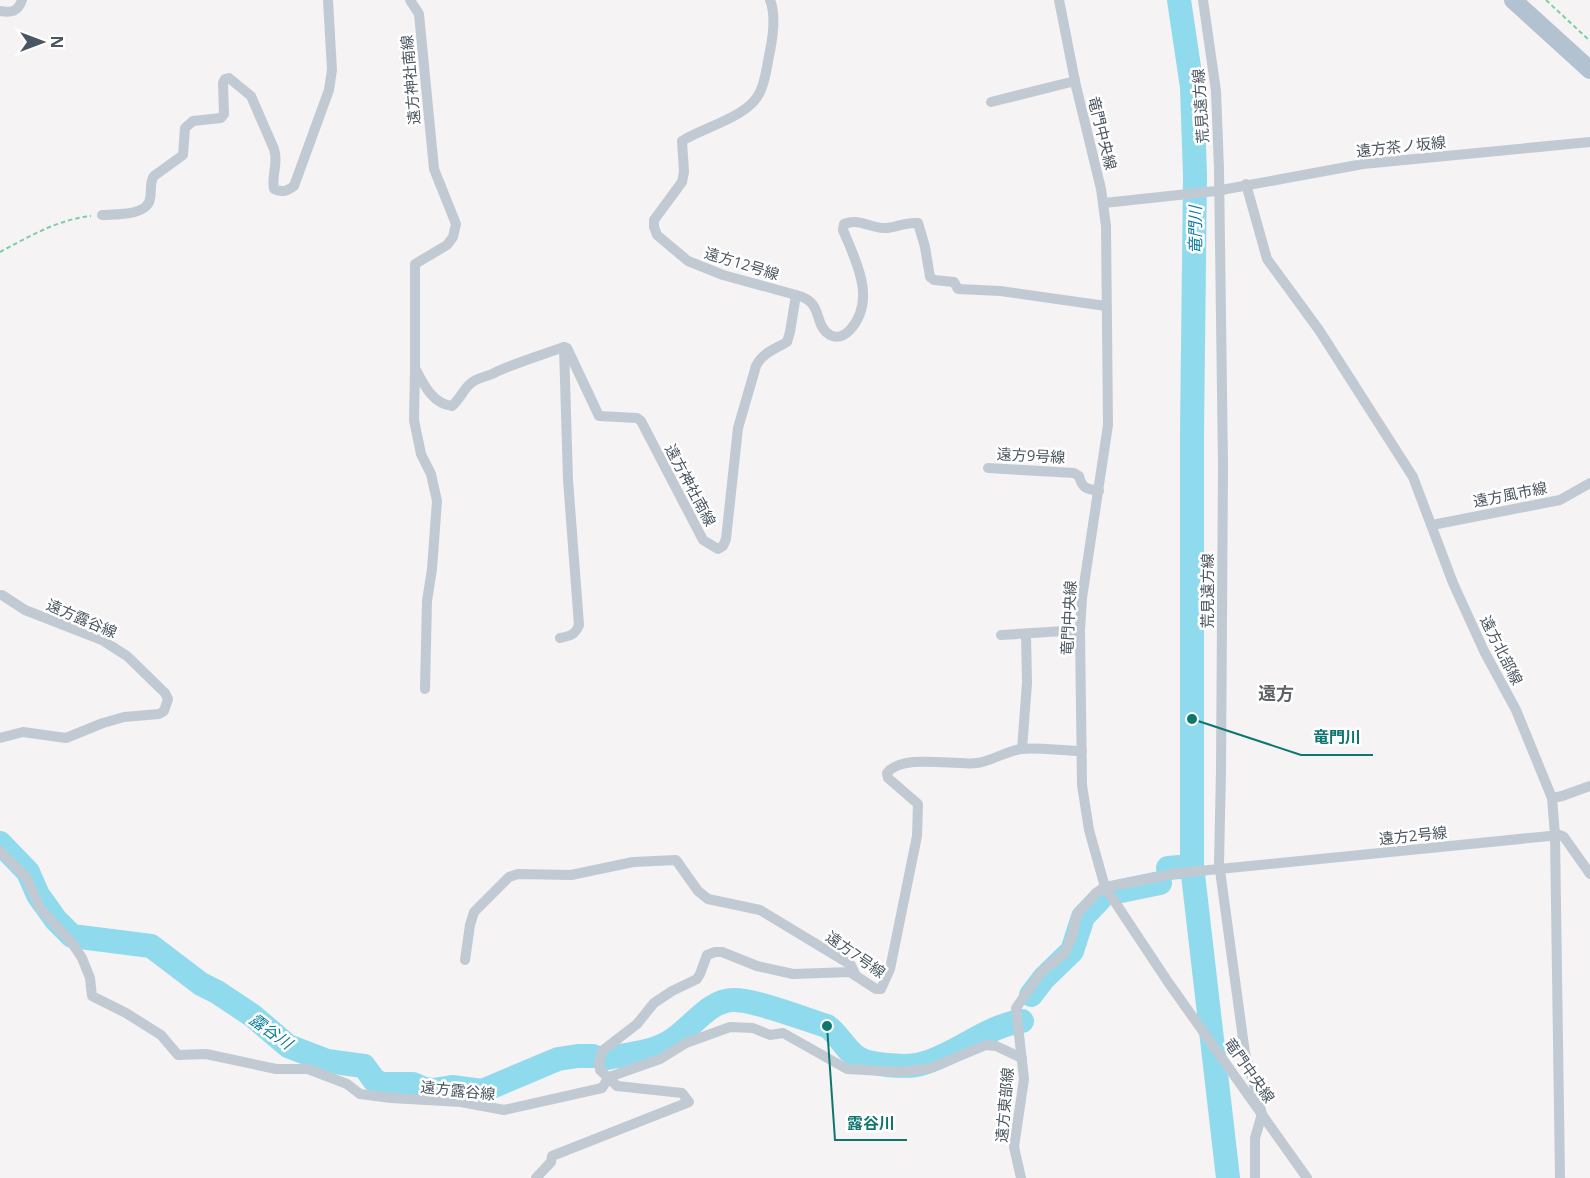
<svg xmlns="http://www.w3.org/2000/svg" width="1590" height="1178" font-family="'Open Sans','Noto Sans JP',sans-serif">
	<style>
		.lines { fill: none; stroke-linecap: round; stroke-linejoin: round }
		.river { stroke: #90daee; stroke-width: 24 }
		.path { stroke: #7ad0a6; stroke-width: 2; stroke-dasharray: 4.5 3; stroke-linecap: butt }
		.minor { stroke: #c1cad2; stroke-width: 10 }
		.primary { stroke: #b3c2d1; stroke-width: 18 }
		.labels { text-anchor: middle; dominant-baseline: central; stroke-width: 5; stroke-linejoin: round; paint-order: stroke }
		.street-label { font-size: 15px; fill: #4a5661; stroke: #fff }
		.water-label { font-size: 16px; font-style: italic; fill: #0c7c9b; stroke: #fff }
		.quarter-label { font-size: 18px; font-weight: bold; fill: #5f6368; stroke: #fff }
		.leader { fill: none; stroke: #0f766e; stroke-width: 2 }
		.callout-dot { fill: #0f766e; stroke: #fff; stroke-width: 2 }
		.callout-label { font-size: 16px; text-anchor: middle; font-weight: bold; fill: #0f766e; stroke: #fff; stroke-width: 5; stroke-linejoin: round; paint-order: stroke }
	</style>
	<rect width="100%" height="100%" fill="#f5f3f3"/>
	<g class="lines">
		<!-- river -->
		<g class="river">
			<polyline points="1179,0 1192,87 1195,176 1192,433 1192,866 1228,1178"/>
			<polyline points="0,843 28,872 38,895 56,920 72,936 151,946 201,984 217,992 253,1016 288,1046 327,1061 364,1066 374,1080 382,1084 413,1084 424,1089 434,1090 452,1087 482,1091 558,1059 578,1056 593,1056"/>
			<polyline points="1168,868 1192,866"/>
			<polyline points="1121,891 1160,883"/>
			<polyline points="1031,995 1044,978 1072,951 1083,917 1100,899"/>
			<path d="M607 1058C628 1054 651 1053 669 1042 691 1030 707 1000 734 1000 756 1000 804 1019 827 1026 840 1035 846 1052 860 1059 868 1063 878 1064 887 1065 898 1066 914 1067 924 1063 959 1053 986 1026 1022 1021"/>
		</g>
		<!-- path -->
		<g class="path">
			<polyline points="1546,0 1590,41"/>
			<path d="M0 252C28 237 59 219 91 216"/>
		</g>
		<!-- minor -->
		<g class="minor">
			<path d="M410 0 419 14 434 169 456 224 453 237 447 245 415 264V368C423 383 432 404 452 406 460 399 463 390 470 384 477 377 488 377 496 372 518 362 541 355 564 347L567 348 599 416 637 418 641 421 703 540 718 549 723 546 726 539 738 428 756 366C762 353 775 349 787 342L790 332 796 295C825 302 812 324 830 335 838 339 844 336 850 330 877 300 856 261 843 230L844 224C860 218 870 228 883 228 893 229 903 222 918 223L925 247 930 277 934 280 954 282 958 289 1000 291 1106 306"/>
			<path d="M770 0C776 15 773 36 770 51 767 64 766 80 760 92 749 117 704 127 682 141L684 172 682 182 654 220V227L657 235 688 261 723 275 796 295"/>
			<polyline points="1059,0 1076,86 1101,189 1106,226 1108,425 1082,598 1080,630 1082,785 1089,830 1105,887 1168,982 1307,1178"/>
			<polyline points="1203,0 1216,91 1219,169 1223,466 1221,771 1219,863 1245,1053 1262,1114 1255,1138 1255,1178"/>
			<path d="M0 11C11 13 18 12 22 0"/>
			<polyline points="991,102 1075,81"/>
			<polyline points="1246,184 1267,259 1319,330 1413,477 1453,583 1484,651 1516,710 1552,798 1555,835 1560,1178"/>
			<polyline points="1104,203 1216,191 1363,164 1590,142"/>
			<path d="M102 215C115 214 147 216 150 199 152 191 149 183 154 176L183 155 185 128 193 121 221 118 224 114 223 83 225 79 229 78 251 96 274 149C279 163 271 175 274 189 283 193 287 191 294 186L329 90 332 70 328 0"/>
			<polyline points="415,370 414,420 421,454 431,474 437,501 432,569 427,601 425,689"/>
			<path d="M988 468 1074 473 1079 476C1082 488 1086 489 1099 491"/>
			<polyline points="1432,525 1560,500 1590,483"/>
			<polyline points="1001,635 1080,630"/>
			<path d="M560 638C570 636 575 635 579 625L568 480 564 347"/>
			<polyline points="0,738 23,732 66,738 103,723 124,717 159,714 164,711 168,699 165,693 127,656 102,640 25,610 2,595"/>
			<polyline points="1022,749 1027,683 1026,634"/>
			<polyline points="1552,798 1562,796 1590,786"/>
			<polyline points="0,851 26,877 40,908 72,943 82,958 90,978 92,996 126,1013 161,1035 178,1055 206,1054 276,1069 308,1069 347,1084 360,1094 391,1098 461,1102 504,1110 602,1088 609,1077 660,1059 686,1043 730,1027 753,1028 770,1035 783,1033 847,1069 901,1072 931,1068 986,1045 996,1046 1022,1058"/>
			<polyline points="465,960 470,925 474,912 509,877 518,874 571,875 633,862 676,860 698,891 708,899 760,910 851,965 856,976"/>
			<path d="M536 1178 551 1162 552 1156 689 1102 682 1093 617 1086 600 1070 599 1063 602 1051 637 1024 654 1003 672 991 697 979 700 974 707 955 715 952H722L757 966 793 974 850 972 876 989H881L890 969 917 836 918 804 888 778 887 773C903 753 954 766 977 763 992 761 1006 751 1021 749 1036 747 1065 751 1082 751"/>
			<polyline points="1021,1178 1014,1147 1024,1079 1016,1008 1042,971 1064,954 1072,937 1077,914 1096,893 1105,887 1179,873 1560,835 1564,837 1590,874"/>
		</g>
		<!-- primary -->
		<polyline class="primary" points="1513,0 1590,70"/>
	</g>
	<g class="labels">
		<!-- street labels -->
		<g class="street-label">
			<text transform="translate(410 80) rotate(-95)">遠方神社南線</text>
			<text transform="translate(1200 106) rotate(-94)">荒見遠方線</text>
			<text transform="translate(1103 133) rotate(76)">竜門中央線</text>
			<text transform="translate(1401 146) rotate(-6)">遠方茶ノ坂線</text>
			<text transform="translate(742 263) rotate(17)">遠方12号線</text>
			<text transform="translate(1031 455) rotate(3)">遠方9号線</text>
			<text transform="translate(691 485) rotate(62)">遠方神社南線</text>
			<text transform="translate(1510 494) rotate(-11)">遠方風市線</text>
			<text transform="translate(1207 591) rotate(-90)">荒見遠方線</text>
			<text transform="translate(82 618) rotate(23)">遠方露谷線</text>
			<text transform="translate(1068 618) rotate(-87)">竜門中央線</text>
			<text transform="translate(1502 650) rotate(63)">遠方北部線</text>
			<text transform="translate(1413 835) rotate(-6)">遠方2号線</text>
			<text transform="translate(856 954) rotate(35)">遠方7号線</text>
			<text transform="translate(1250 1070) rotate(55)">竜門中央線</text>
			<text transform="translate(458 1090) rotate(6)">遠方露谷線</text>
			<text transform="translate(1004 1105) rotate(-85)">遠方東部線</text>
		</g>
		<!-- water labels -->
		<g class="water-label">
			<text transform="translate(1195 230) rotate(-90)">竜門川</text>
			<text transform="translate(271 1031) rotate(36)">露谷川</text>
		</g>
		<!-- quarter labels -->
		<g class="quarter-label">
			<text x="1276" y="693">遠方</text>
		</g>
	</g>
	<!-- callouts -->
	<path class="leader" d="M1192 719L1301 755H1373M827 1026L835 1140H907"/>
	<g class="callout-dot">
		<circle cx="1192" cy="719" r="6"/>
		<circle cx="827" cy="1026" r="6"/>
	</g>
	<g class="callout-label">
		<text x="1337" y="743">竜門川</text>
		<text x="871" y="1129">露谷川</text>
	</g>
	<!-- north arrow -->
	<g transform="translate(42 42) rotate(90)" stroke="#ffffff" stroke-width="4.5" paint-order="stroke">
	<path d="M0-4.5L10 22L0 15L-10 22Z" fill="#4a5661"/>
	<text y="-9" font-size="16" font-weight="bold" text-anchor="middle" fill="#4a5661">N</text>
	</g>
</svg>
